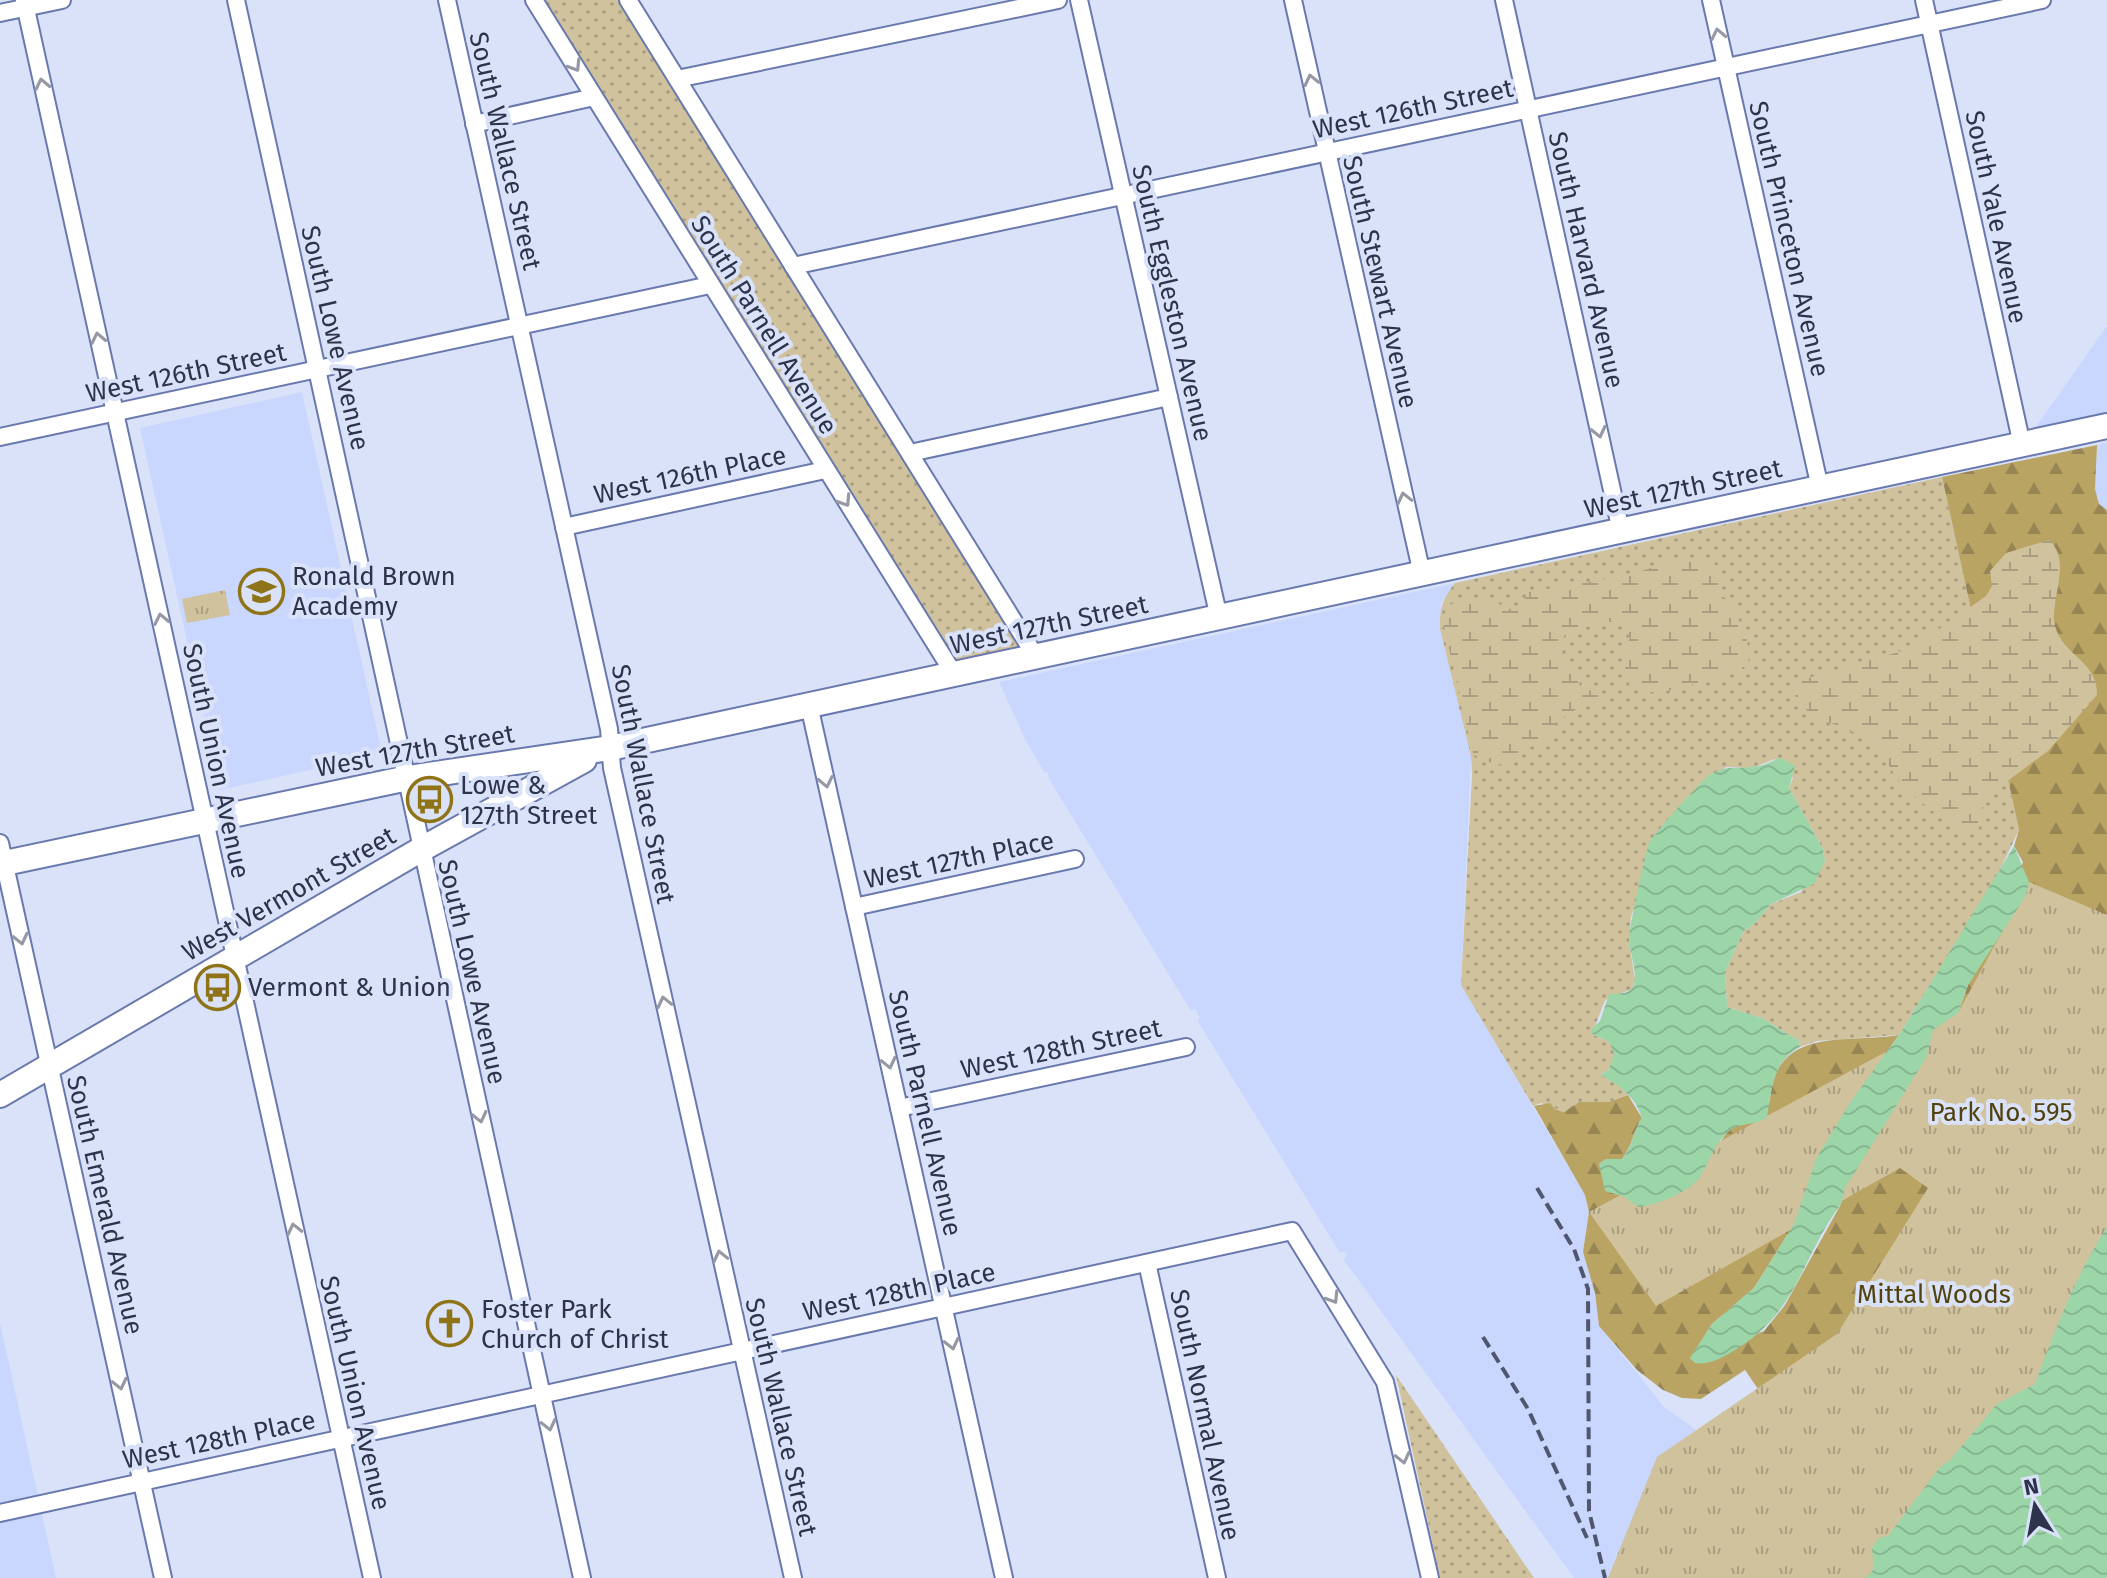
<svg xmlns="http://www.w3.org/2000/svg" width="2107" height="1578" font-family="'Fira Sans',sans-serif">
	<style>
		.built { fill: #c9d6fe }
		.grass { fill: url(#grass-dots) }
		.forest { fill: url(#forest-firs) }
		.wetland { fill: url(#wetland-marsh) }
		.park { fill: url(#park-tufts) }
		.water { fill: url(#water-waves) }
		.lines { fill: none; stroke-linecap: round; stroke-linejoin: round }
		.street-casing { stroke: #6979ae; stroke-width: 20 }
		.secondary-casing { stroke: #6979ae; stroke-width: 28 }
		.street { stroke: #fff; stroke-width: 16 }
		.secondary { stroke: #fff; stroke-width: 24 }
		.rail { stroke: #4f566e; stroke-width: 4; stroke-dasharray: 12 6; stroke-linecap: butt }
		.oneway { stroke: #9699a4 }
		.labels { text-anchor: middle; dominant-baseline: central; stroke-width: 8; stroke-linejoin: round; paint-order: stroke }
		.street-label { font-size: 26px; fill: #2c334a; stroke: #dae2fa }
		.poi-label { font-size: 26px; fill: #2c334a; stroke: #dae2fa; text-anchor: start }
		.park-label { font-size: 26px; fill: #52420e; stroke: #dae2fa }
	</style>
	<defs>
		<pattern id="grass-dots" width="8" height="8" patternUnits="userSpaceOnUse" patternTransform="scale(2)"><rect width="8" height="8" fill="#d0c29c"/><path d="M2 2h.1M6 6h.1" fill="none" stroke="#a99e81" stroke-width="1.8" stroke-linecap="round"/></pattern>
		<pattern id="forest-firs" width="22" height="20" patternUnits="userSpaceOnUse" patternTransform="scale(2)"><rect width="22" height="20" fill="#baa464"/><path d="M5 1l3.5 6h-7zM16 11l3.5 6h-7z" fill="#978654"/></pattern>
		<pattern id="wetland-marsh" width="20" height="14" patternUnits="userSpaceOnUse" patternTransform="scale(2)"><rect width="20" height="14" fill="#d0c29c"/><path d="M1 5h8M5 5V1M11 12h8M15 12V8" fill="none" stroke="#a99e81"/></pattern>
		<pattern id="park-tufts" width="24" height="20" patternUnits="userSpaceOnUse" patternTransform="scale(2)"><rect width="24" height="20" fill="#d0c29c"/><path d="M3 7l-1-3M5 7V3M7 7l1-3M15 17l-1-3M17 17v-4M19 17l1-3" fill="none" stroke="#a99e81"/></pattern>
		<pattern id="water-waves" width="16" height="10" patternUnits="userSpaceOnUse" patternTransform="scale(2)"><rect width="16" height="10" fill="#9cd5a8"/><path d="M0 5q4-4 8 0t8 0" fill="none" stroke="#87b792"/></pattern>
	</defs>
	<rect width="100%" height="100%" fill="#dae2fa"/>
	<!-- built -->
	<g class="built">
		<polygon points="2107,326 2107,412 2035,428"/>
		<polygon points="302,392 382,754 220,790 140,428"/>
		<polygon points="2107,442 2107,510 2099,504 2095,489 2097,445"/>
		<polygon points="1455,583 1441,603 1440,629 1471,756 1461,985 1585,1195 1589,1212 1583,1252 1595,1293 1599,1326 1664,1407 1709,1439 1615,1578 1574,1578 1357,1278 1343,1259 1347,1256 1344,1251 1340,1253 1197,1020 1200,1018 1195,1009 1191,1011 1049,779 1048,772 1045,773 1027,743 999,682"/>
		<polygon points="0,1323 56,1578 0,1578"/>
	</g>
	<!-- grass -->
	<g class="grass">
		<polygon points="545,0 621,0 1023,647 956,662"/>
		<path d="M1942 477 2019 830 1997 876 1899 1035 1817 1041 1800 1047 1799 1041 1762 1018 1727 1007 1725 972 1743 932 1756 922 1771 904 1801 892 1825 861 1823 849 1789 788 1793 778 1775 759 1752 768 1726 767 1687 798 1648 846 1641 887 1631 917 1629 941 1635 980 1632 989 1605 1000 1592 1034 1609 1042 1615 1053 1609 1070 1601 1074 1615 1080 1628 1095 1609 1102H1579L1564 1112 1541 1103 1533 1106 1461 985 1472 775 1471 756 1440 629C1439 609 1443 598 1455 583Z"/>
		<polygon points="1396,1375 1534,1578 1440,1578"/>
	</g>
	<!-- forest -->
	<path class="forest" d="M2097 445 2095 489 2099 504 2107 510V1227L1758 1389 1745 1370 1701 1399 1682 1398 1663 1390 1637 1370 1599 1326 1595 1293 1583 1252 1589 1212 1585 1195 1534 1106 1550 1103 1555 1109 1564 1112 1579 1102H1609L1628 1095 1642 1118C1633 1131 1632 1147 1622 1159H1606L1599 1164H1705L1728 1131 1770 1101C1775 1025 1846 1044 1899 1035L1849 1104 1794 1224 1754 1288 1712 1324 1690 1359 1764 1331 1785 1305 1841 1204 1845 1188 1958 1013 1968 985 1997 938 2023 862 2014 846 2019 830 1942 477Z"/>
	<!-- wetland -->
	<g class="wetland">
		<path d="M2049 540C2073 561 2049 601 2055 626 2063 656 2098 661 2097 695L2048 751 1994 791 1984 804 1978 832C1958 836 1915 798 1901 783 1890 770 1885 755 1871 743 1848 722 1799 723 1793 688L1798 681 1912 648 1986 596 1992 586 1990 571 2006 553Z"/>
		<path d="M1672 560 1712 562C1725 571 1717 578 1720 590 1721 596 1728 600 1731 605 1741 623 1752 644 1748 665L1742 670C1713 677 1656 703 1630 687L1622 654 1630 638 1624 625 1613 621 1569 631 1564 636 1560 652 1571 662 1581 688 1598 693 1602 702 1578 708 1554 724 1553 737 1519 752 1515 763C1504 768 1482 762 1473 753L1443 622 1446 607C1467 595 1491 599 1510 609L1519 606 1529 592 1634 574Z"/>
	</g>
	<!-- park -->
	<g class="park">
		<polygon points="225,590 230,615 187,623 182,599"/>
		<polygon points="2029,882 2107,915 2107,1283 2025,1406 1869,1578 1608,1578 1657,1457 1837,1334 1928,1188 1900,1168 1656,1306 1589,1212 1958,1013"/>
	</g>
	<!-- water -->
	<g class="water">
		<path d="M1781 758 1795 766 1789 788 1823 849 1825 861 1814 884 1771 904 1756 922 1743 932 1725 972 1727 1007 1762 1018 1799 1041 1800 1047C1772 1062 1772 1089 1767 1117 1755 1127 1738 1121 1727 1133 1714 1145 1709 1162 1700 1177 1691 1191 1655 1206 1638 1207L1625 1197 1605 1191 1599 1164 1606 1159H1622C1632 1148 1633 1131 1642 1118 1636 1097 1618 1084 1600 1075L1609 1070 1614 1053 1609 1042 1592 1034 1591 1029 1600 1021 1609 994C1617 993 1627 995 1632 988 1640 977 1629 952 1629 939 1629 929 1646 850 1649 843 1655 833 1701 780 1711 774 1727 764 1741 770 1758 766 1767 765 1773 760 1781 758Z"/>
		<path d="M2014 846 2029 882 2025 897 1968 985 1958 1013 1933 1030 1926 1058 1845 1188 1841 1204C1800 1259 1798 1315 1730 1353 1720 1359 1707 1365 1695 1363L1690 1358 1712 1324 1754 1288 1794 1224 1817 1157 1849 1104 1899 1035Z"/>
		<path d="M2107 1227V1578H1866L1874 1569 1872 1548 1879 1538 1888 1536 1940 1467 1950 1460 1997 1404 2035 1384C2055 1330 2075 1276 2107 1227Z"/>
	</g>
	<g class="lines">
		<defs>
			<g id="street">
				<polyline points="24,0 372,1578"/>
				<polyline points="236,0 582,1578"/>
				<polyline points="447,0 609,729 612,768 793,1578"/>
				<polyline points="534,0 954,674"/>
				<polyline points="628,0 1036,657"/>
				<polyline points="1079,0 1219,618"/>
				<polyline points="1293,0 1422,574"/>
				<polyline points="1504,0 1621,531"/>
				<polyline points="1711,0 1820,488"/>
				<polyline points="1924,0 2022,445"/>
				<polyline points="0,13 62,0"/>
				<polyline points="677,79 1058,0"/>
				<polyline points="474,124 594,97"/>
				<polyline points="793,266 2042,0"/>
				<polyline points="0,437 710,285"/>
				<polyline points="910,453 1169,397"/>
				<polyline points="564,527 825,470"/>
				<polyline points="809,705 1004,1578"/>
				<polyline points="0,843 163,1578"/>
				<polyline points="854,907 1075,859"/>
				<polyline points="899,1108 1186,1047"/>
				<polyline points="1147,1263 1217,1578"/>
				<polyline points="0,1513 1292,1231 1385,1382 1430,1578"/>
			</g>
			<g id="secondary">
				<polyline points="0,864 408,778 610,748 2107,426"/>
				<polyline points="0,1095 420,850 584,760"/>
			</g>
		</defs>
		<!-- street casing -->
		<use href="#street" class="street-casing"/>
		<!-- secondary casing -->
		<use href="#secondary" class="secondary-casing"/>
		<!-- street -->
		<use href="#street" class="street"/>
		<!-- secondary -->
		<use href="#secondary" class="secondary"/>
		<!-- rail -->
		<g class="rail">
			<polyline points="1537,1188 1574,1249 1588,1289 1589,1511 1605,1578"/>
			<polyline points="1483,1337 1528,1409 1587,1538"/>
		</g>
	</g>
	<!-- one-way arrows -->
	<defs><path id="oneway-chevron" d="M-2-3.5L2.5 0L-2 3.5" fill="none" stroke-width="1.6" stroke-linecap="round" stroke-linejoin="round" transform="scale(2)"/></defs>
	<g class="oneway">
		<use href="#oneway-chevron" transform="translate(1718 34) rotate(-102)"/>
		<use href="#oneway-chevron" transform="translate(575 66) rotate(58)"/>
		<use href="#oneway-chevron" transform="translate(1311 80) rotate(-103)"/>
		<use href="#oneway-chevron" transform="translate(42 84) rotate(-102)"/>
		<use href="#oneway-chevron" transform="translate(98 338) rotate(-102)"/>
		<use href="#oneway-chevron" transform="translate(1599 432) rotate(77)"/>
		<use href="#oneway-chevron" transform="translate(1404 498) rotate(-103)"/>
		<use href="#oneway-chevron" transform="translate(845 501) rotate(57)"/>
		<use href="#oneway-chevron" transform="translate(161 619) rotate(-102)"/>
		<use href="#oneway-chevron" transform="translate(826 782) rotate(78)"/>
		<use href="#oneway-chevron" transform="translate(21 939) rotate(77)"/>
		<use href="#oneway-chevron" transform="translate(664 1002) rotate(-103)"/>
		<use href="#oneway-chevron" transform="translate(889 1063) rotate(77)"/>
		<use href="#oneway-chevron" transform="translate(480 1117) rotate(77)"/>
		<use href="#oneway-chevron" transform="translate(294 1229) rotate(-103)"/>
		<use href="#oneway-chevron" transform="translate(720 1256) rotate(-103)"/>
		<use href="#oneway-chevron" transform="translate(1333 1298) rotate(58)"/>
		<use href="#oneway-chevron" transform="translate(952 1344) rotate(77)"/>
		<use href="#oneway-chevron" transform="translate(120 1384) rotate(77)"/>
		<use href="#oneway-chevron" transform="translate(549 1425) rotate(77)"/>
		<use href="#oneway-chevron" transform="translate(1403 1458) rotate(77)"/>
	</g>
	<!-- icons -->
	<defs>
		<symbol id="school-ring" viewBox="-11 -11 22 22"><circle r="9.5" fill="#dae2fa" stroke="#8e7317" stroke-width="1.5"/><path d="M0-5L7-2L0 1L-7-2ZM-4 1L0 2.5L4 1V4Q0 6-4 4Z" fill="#8e7317"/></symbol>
		<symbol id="bus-ring" viewBox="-11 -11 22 22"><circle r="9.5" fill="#dae2fa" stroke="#8e7317" stroke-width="1.5"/><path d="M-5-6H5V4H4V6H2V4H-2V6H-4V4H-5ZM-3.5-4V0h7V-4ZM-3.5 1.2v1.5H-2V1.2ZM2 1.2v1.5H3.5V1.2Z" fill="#8e7317"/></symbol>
		<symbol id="church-ring" viewBox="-11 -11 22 22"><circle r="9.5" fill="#dae2fa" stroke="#8e7317" stroke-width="1.5"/><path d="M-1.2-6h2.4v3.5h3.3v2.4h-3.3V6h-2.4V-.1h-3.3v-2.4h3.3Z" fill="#8e7317"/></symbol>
	</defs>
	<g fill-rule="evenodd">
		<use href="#school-ring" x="236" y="566" width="51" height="51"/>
		<use href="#bus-ring" x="404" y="774" width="51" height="51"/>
		<use href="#bus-ring" x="192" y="962" width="51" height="51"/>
		<use href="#church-ring" x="424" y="1298" width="51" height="51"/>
	</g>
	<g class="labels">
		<!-- street labels -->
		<g class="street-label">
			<text transform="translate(1413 109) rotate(-12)">West 126th Street</text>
			<text transform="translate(505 151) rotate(77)">South Wallace Street</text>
			<text transform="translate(1996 217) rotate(78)">South Yale Avenue</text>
			<text transform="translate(1789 239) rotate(77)">South Princeton Avenue</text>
			<text transform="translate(1586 260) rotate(77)">South Harvard Avenue</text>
			<text transform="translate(1380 282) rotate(77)">South Stewart Avenue</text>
			<text transform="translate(1172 303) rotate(77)">South Eggleston Avenue</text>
			<text transform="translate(764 325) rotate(58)">South Parnell Avenue</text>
			<text transform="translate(335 338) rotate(77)">South Lowe Avenue</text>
			<text transform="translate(186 373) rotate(-12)">West 126th Street</text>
			<text transform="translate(690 475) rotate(-12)">West 126th Place</text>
			<text transform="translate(1683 489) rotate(-12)">West 127th Street</text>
			<text transform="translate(1049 625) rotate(-12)">West 127th Street</text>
			<text transform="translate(415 751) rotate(-10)">West 127th Street</text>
			<text transform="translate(216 761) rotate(78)">South Union Avenue</text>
			<text transform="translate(643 784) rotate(79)">South Wallace Street</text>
			<text transform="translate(959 860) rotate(-12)">West 127th Place</text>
			<text transform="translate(289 894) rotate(-30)">West Vermont Street</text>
			<text transform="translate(472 972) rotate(77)">South Lowe Avenue</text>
			<text transform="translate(1061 1049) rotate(-12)">West 128th Street</text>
			<text transform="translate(925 1113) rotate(77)">South Parnell Avenue</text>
			<text transform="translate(105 1205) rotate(77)">South Emerald Avenue</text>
			<text transform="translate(899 1292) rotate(-12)">West 128th Place</text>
			<text transform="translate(355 1393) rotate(77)">South Union Avenue</text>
			<text transform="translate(1205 1415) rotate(78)">South Normal Avenue</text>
			<text transform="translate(781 1417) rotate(77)">South Wallace Street</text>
			<text transform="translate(219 1440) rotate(-12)">West 128th Place</text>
		</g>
		<!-- poi labels -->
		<g class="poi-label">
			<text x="292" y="576">Ronald Brown<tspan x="292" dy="30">Academy</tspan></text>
			<text x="460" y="785">Lowe &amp;<tspan x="460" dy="30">127th Street</tspan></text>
			<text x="248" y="987">Vermont &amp; Union</text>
			<text x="481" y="1309">Foster Park<tspan x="481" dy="30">Church of Christ</tspan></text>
		</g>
		<!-- park labels -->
		<g class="park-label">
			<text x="2001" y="1112">Park No. 595</text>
			<text x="1934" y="1294">Mittal Woods</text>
		</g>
	</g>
	<!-- north arrow -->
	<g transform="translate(2035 1506) rotate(349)" stroke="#dae2fa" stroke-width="6" paint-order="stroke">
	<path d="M0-6L14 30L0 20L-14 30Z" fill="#2c334a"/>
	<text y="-12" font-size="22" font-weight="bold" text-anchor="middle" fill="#2c334a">N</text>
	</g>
</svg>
